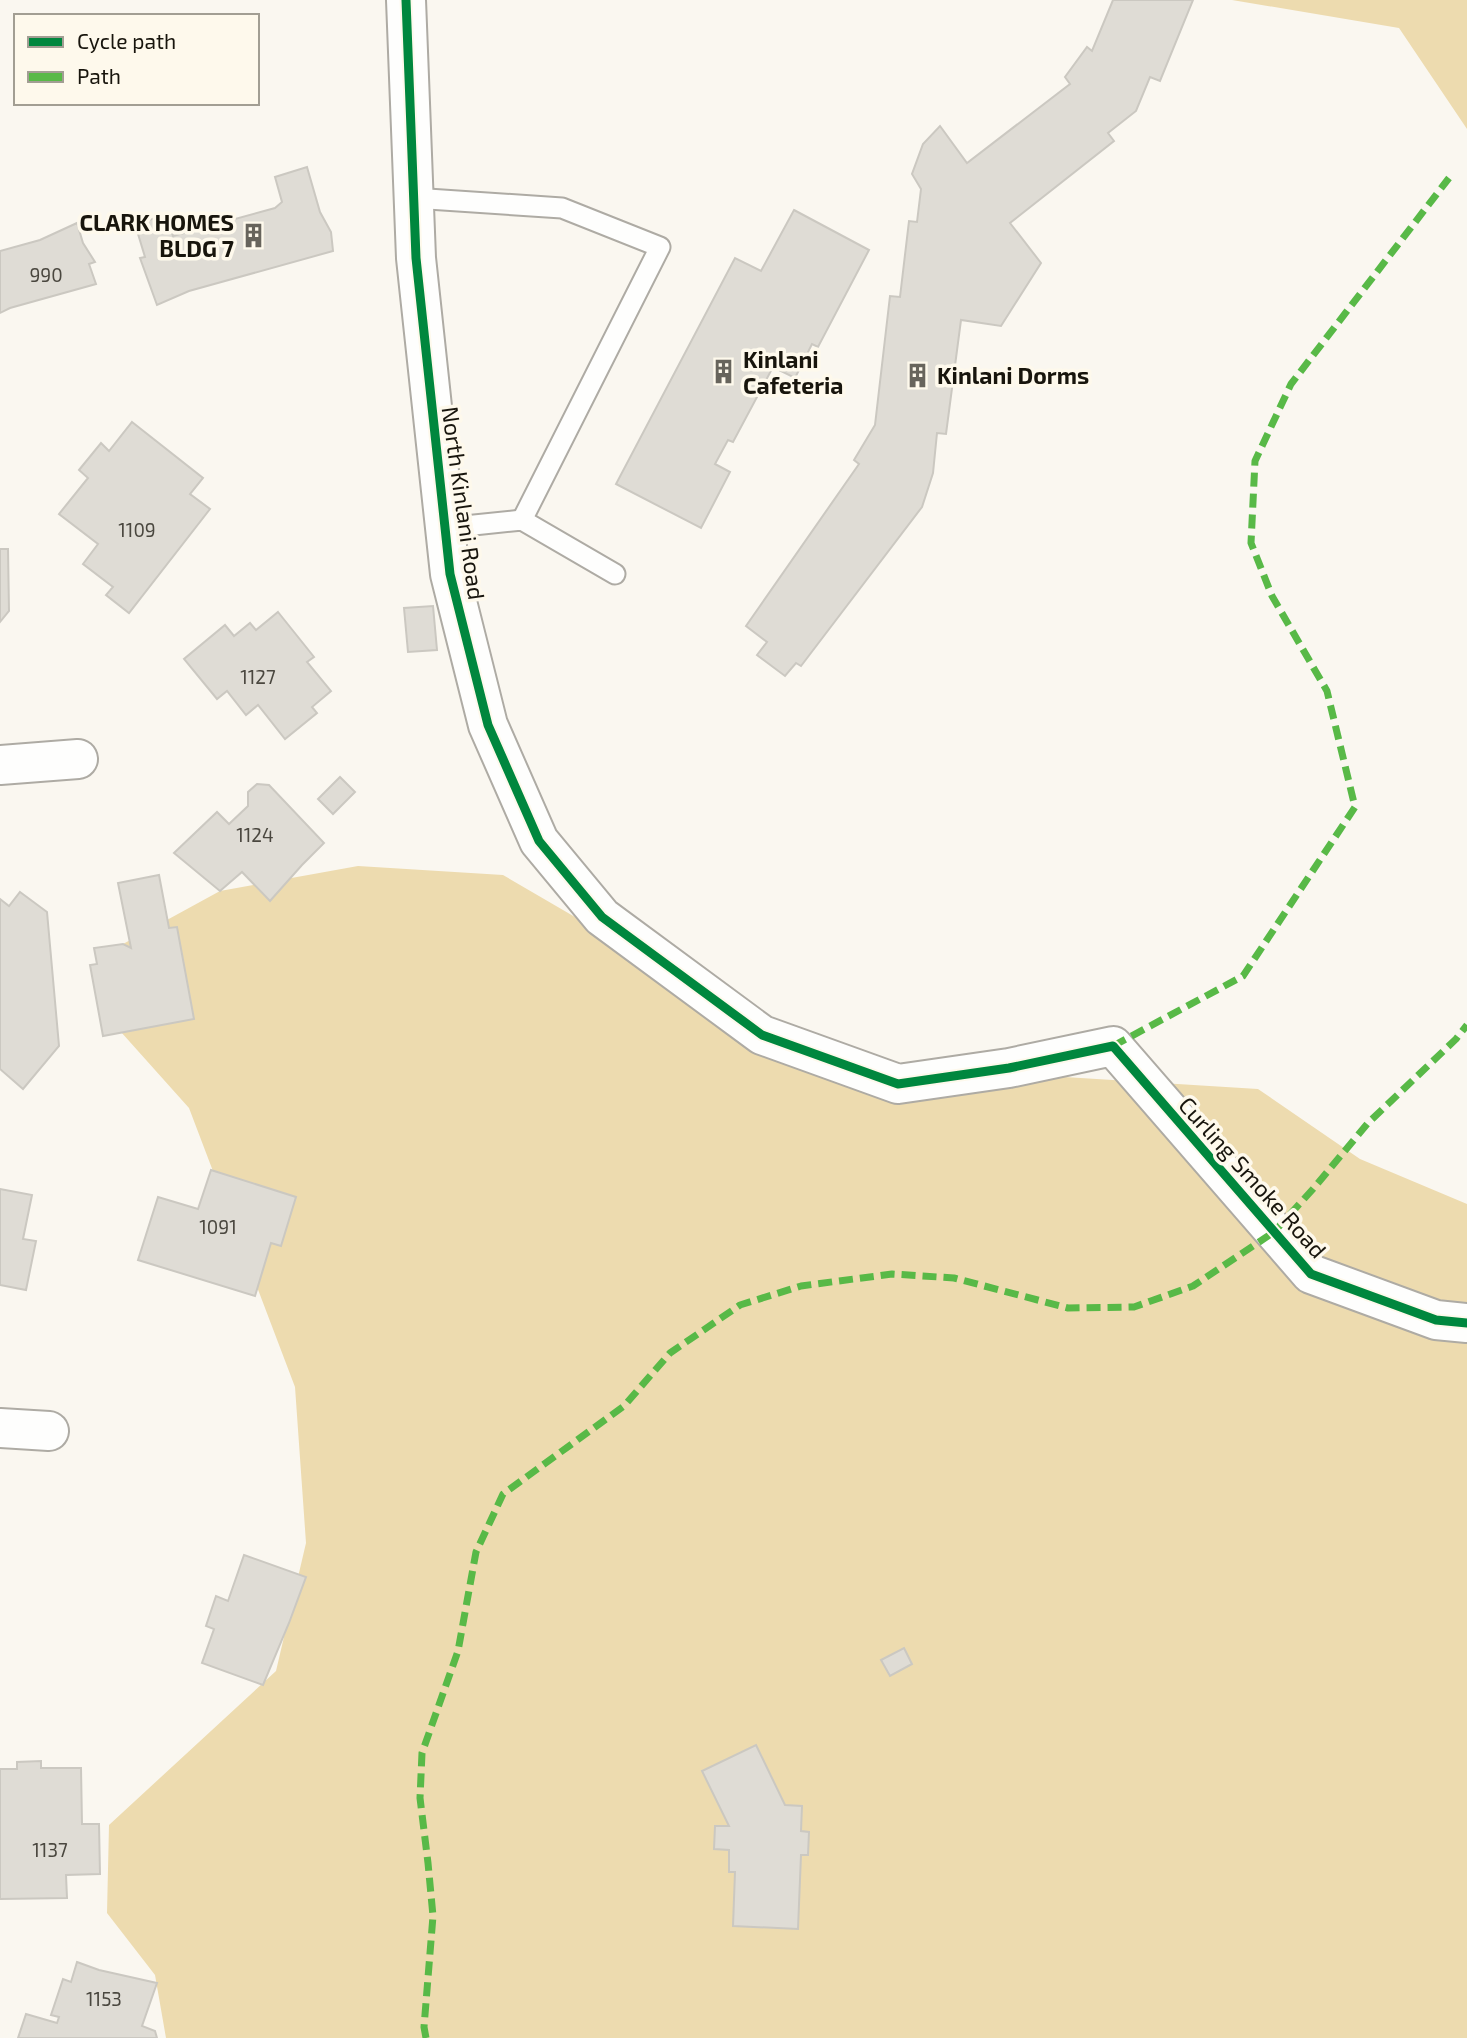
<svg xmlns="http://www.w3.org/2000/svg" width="1467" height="2038" font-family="'Exo 2',sans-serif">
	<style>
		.forest { fill: #eddbaf }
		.building { fill: #dfdcd5; stroke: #cbc8c1; stroke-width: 2 }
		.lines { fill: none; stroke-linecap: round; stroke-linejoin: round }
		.service-casing { stroke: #aeaba4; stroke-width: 23 }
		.minor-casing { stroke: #aeaba4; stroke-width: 42 }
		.service { stroke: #fefefd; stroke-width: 19 }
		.minor { stroke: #fefefd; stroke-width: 38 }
		.quiet { stroke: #58b947; stroke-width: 7; stroke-dasharray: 14 7; stroke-linecap: butt }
		.cycleway-casing { stroke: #fef9ec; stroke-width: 13 }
		.cycleway { stroke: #00873e; stroke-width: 9 }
		.labels { text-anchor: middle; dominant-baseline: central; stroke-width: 7; stroke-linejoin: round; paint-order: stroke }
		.number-label { font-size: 19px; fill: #4a473f }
		.poi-label { font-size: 23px; font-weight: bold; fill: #18150d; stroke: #fef9ec; text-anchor: start }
		.street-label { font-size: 23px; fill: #18150d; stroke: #fef9ec }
	</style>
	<rect width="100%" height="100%" fill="#faf7f0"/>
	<!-- forest -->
	<g class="forest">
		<polygon points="1232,0 1467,0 1467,129 1399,28"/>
		<polygon points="358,866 503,875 824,1062 1258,1089 1360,1159 1467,1204 1467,2038 166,2038 155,1975 107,1913 109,1825 276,1671 306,1543 295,1387 189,1108 121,1032 123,944 220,891"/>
	</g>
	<!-- building -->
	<g class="building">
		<polygon points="1113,0 1193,0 1160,81 1150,77 1136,111 1108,133 1114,141 1010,223 1041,263 1001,326 961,320 946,434 937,433 933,473 922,507 801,666 796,663 785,676 757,655 767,642 746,626 859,464 854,460 875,425 890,296 900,297 909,221 917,222 921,189 912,174 923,144 940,126 967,163 1070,84 1065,77 1087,47 1092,51"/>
		<polygon points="307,167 320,212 331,232 333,251 189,291 157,305 140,258 145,257 135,224 166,215 173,236 275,208 282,202 275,177"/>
		<polygon points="794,210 869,250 818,347 812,344 795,378 773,367 733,442 728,440 715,464 730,472 701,528 616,484 735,258 761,271"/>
		<polygon points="77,223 83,243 95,262 89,264 96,284 10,308 0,313 0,251 40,240"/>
		<polygon points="132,422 203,478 190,494 210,509 129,613 106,595 113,587 83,564 98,544 59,514 88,478 79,470 101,443 109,451"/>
		<polygon points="0,549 8,549 9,611 0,622"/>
		<polygon points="433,606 437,650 408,652 404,608"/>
		<polygon points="278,612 314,657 307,662 331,691 312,707 317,713 285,739 258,705 246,715 227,691 217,699 184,659 225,625 234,636 250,623 256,630"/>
		<polygon points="340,777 355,792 333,814 318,799"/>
		<polygon points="257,784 269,785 324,843 302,865 270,901 242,872 220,891 174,853 217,812 229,824 248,806 248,792"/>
		<polygon points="159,875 169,928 177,927 194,1019 103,1036 90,965 97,964 94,948 123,944 131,948 118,883"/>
		<polygon points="20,892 47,912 59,1046 23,1089 0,1069 0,899 9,906"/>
		<polygon points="211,1170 296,1197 281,1246 271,1243 255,1296 138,1260 158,1197 198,1209"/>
		<polygon points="0,1189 32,1195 23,1239 36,1241 26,1290 0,1285"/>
		<polygon points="244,1555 306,1577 289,1623 263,1685 202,1663 214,1629 206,1626 216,1596 228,1601"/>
		<polygon points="904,1648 912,1664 890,1676 881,1660"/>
		<polygon points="756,1745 785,1805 802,1806 801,1831 809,1832 808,1855 801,1855 798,1929 733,1926 735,1872 729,1872 729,1850 714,1849 715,1826 729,1826 702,1771"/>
		<polygon points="41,1761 41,1768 81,1768 82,1824 99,1824 100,1874 66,1875 67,1898 0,1899 0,1769 17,1769 17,1762"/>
		<polygon points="77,1962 99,1970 157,1983 142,2026 155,2031 157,2038 18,2038 26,2014 57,2023 59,2017 51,2015 63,1979 71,1982"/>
	</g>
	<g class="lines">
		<defs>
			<g id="service">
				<polyline points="413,198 562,208 660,247 522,520"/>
				<polyline points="445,528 522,520 615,574"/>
			</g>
			<g id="minor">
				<polyline points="406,0 416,258 450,574 488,725 539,841 602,917 762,1035 898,1084 1009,1068 1113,1046 1311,1274 1436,1320 1467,1323"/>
				<polyline points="0,765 78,759"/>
				<polyline points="0,1428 49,1431"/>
			</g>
		</defs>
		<!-- service casing -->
		<use href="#service" class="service-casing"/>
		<!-- minor casing -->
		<use href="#minor" class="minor-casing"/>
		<!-- service -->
		<use href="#service" class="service"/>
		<!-- minor -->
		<use href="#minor" class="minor"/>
		<!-- quiet -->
		<g class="quiet">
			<polyline points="1113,1046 1243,976 1355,807 1327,691 1272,596 1251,543 1255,461 1291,384 1449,178"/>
			<polyline points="426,2038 424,2027 433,1916 428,1863 420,1798 422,1753 458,1651 476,1552 503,1494 624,1406 670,1353 740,1305 801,1286 892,1274 954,1278 1068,1308 1134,1307 1193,1286 1274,1232 1313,1189 1368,1123 1456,1039 1467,1025"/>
		</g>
		<defs>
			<polyline id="cycleway" points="406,0 416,258 450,574 488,725 539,841 602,917 762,1035 898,1084 1009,1068 1113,1046 1311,1274 1436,1320 1467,1323"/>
		</defs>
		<!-- cycleway casing -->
		<use href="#cycleway" class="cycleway-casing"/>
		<!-- cycleway -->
		<use href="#cycleway" class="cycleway"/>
	</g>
	<!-- icons -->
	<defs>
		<symbol id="building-bare" viewBox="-9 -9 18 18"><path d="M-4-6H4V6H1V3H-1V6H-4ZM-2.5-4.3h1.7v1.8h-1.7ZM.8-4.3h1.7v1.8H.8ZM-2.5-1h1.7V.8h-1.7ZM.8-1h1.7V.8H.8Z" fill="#67645c" stroke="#fef9ec" stroke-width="2.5" paint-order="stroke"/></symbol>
	</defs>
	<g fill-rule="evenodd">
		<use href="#building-bare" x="236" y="218" width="35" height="35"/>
		<use href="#building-bare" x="706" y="354" width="35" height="35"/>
		<use href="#building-bare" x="900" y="358" width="35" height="35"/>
	</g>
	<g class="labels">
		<!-- number labels -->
		<g class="number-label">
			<text x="46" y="274">990</text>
			<text x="137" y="529">1109</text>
			<text x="258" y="676">1127</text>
			<text x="255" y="834">1124</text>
			<text x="218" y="1226">1091</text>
			<text x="50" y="1849">1137</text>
			<text x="104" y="1998">1153</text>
		</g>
		<!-- poi labels -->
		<g class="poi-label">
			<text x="234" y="222" text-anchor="end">CLARK HOMES<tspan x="234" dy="26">BLDG 7</tspan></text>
			<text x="743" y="359">Kinlani<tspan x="743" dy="26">Cafeteria</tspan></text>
			<text x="937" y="375">Kinlani Dorms</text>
		</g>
		<!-- street labels -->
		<g class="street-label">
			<text transform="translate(464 503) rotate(82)">North Kinlani Road</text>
			<text transform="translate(1253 1177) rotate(48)">Curling Smoke Road</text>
		</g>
	</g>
	<!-- legend -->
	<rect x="14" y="14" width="245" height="91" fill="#fef9ec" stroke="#a29e93" stroke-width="2"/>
	<rect x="28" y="37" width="35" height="10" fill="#00873e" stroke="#a29e93" stroke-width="2"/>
	<text x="77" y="49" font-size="21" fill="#18150d">Cycle path</text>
	<rect x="28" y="72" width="35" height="10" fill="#58b947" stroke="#a29e93" stroke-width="2"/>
	<text x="77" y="84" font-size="21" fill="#18150d">Path</text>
</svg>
